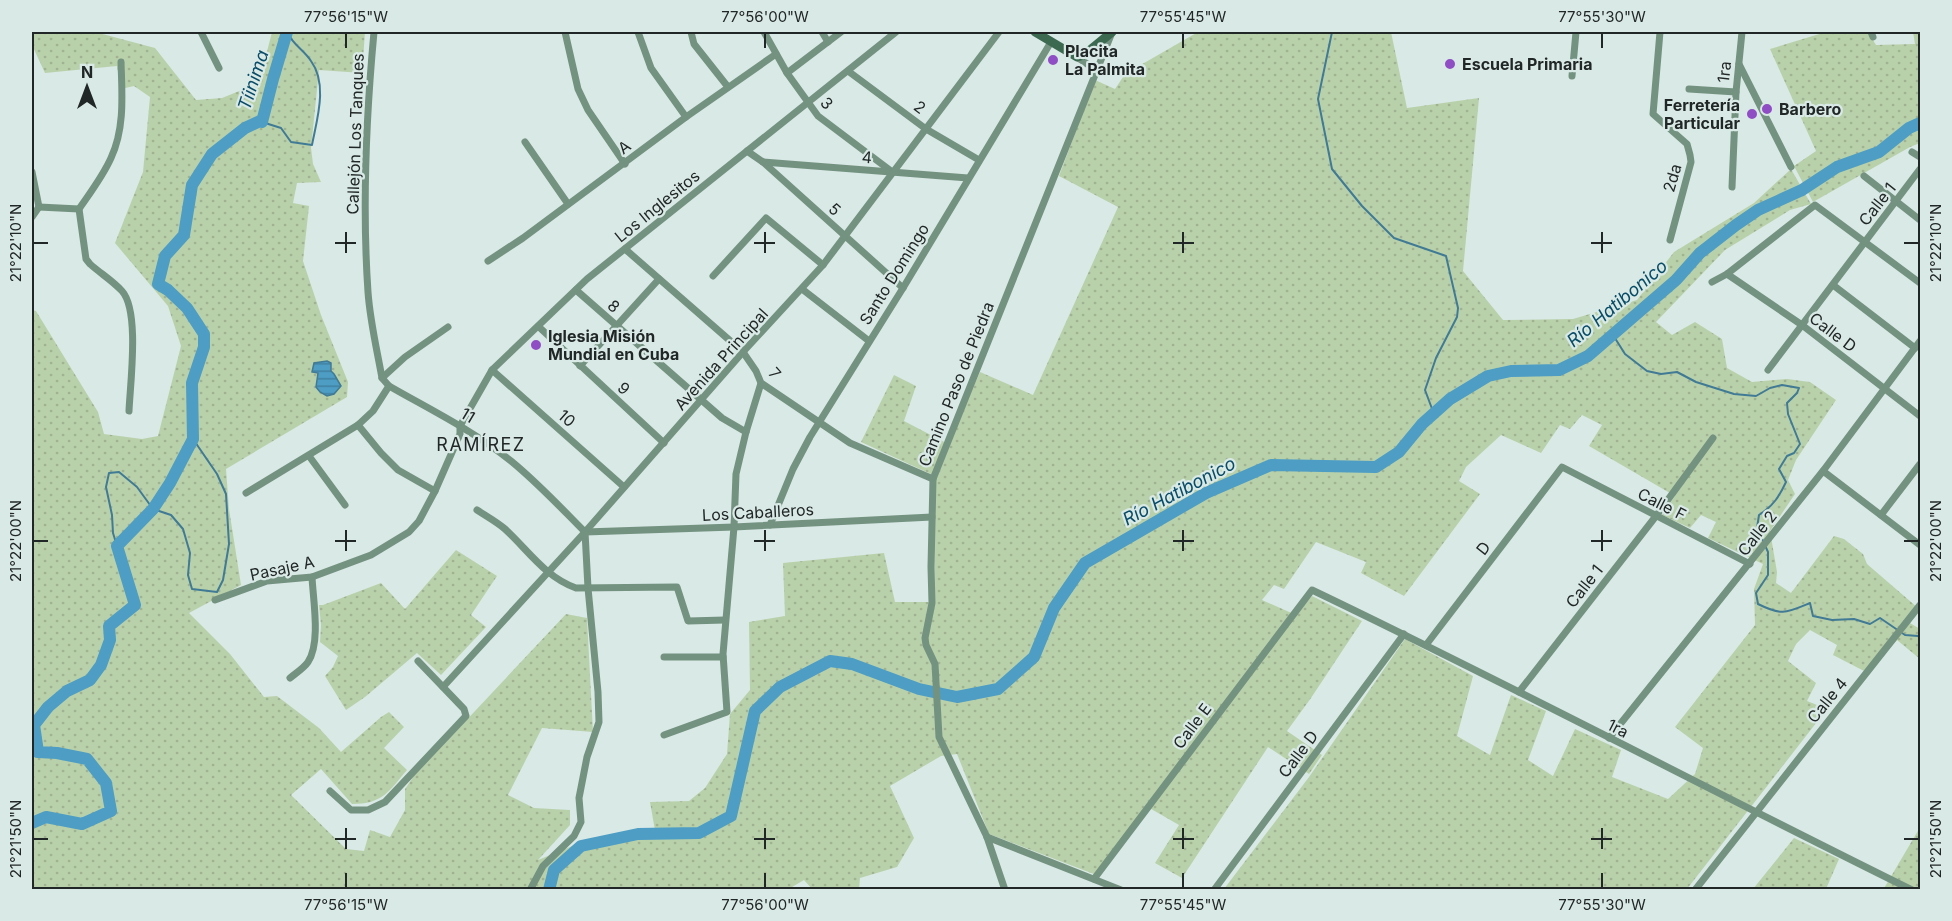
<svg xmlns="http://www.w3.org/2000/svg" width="1952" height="921" font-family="Inter,sans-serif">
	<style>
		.green { fill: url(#green-dots) }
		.water { fill: url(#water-rules); stroke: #407a95; stroke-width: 1.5 }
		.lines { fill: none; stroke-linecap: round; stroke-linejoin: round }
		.stream { stroke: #407a95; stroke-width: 2 }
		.river { stroke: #4d9dc5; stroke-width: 12 }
		.street { stroke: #749280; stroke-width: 7 }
		.secondary { stroke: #3c6a51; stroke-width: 9 }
		.ticks { fill: none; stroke: #212726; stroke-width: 2 }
		.poi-dot { fill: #8f4ec4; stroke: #d9e9e6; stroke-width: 2 }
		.labels { text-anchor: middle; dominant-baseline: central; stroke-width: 4.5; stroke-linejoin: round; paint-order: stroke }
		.poi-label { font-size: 16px; font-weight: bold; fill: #212726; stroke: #d9e9e6; text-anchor: start }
		.street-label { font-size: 16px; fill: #212726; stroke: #d9e9e6 }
		.water-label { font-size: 18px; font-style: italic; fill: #094c68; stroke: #d9e9e6 }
		.neighbourhood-label { font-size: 18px; letter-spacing: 1.5px; fill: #212726; stroke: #d9e9e6 }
		.neatline { fill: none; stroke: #212726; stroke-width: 2 }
		.ticks-label { font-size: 15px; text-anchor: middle; fill: #212726 }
	</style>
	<defs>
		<pattern id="green-dots" width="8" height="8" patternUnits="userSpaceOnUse" patternTransform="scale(1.5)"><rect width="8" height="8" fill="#b9d1aa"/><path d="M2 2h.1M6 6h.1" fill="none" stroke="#9fb392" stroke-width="1.8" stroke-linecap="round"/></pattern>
		<pattern id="water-rules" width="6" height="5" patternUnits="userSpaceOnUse" patternTransform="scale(1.5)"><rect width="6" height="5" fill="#4d9dc5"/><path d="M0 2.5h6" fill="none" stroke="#4080a0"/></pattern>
	</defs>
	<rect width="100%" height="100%" fill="#d9e9e6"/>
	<!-- green -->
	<g class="green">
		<path d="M32 32H95L155 48 196 100 222 98 259 83 272 32H365L362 73 319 70 311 148 313 164 321 182 297 183 293 203 309 206 303 261 321 315 348 382 347 397 226 469 229 509 241 585 189 613 230 654 264 697 277 696 319 728 341 752 381 717 389 712 404 727 384 748 407 770C389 791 383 804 352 804L321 769 291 795 346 849 364 851 370 830 390 837 405 810V789L414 776 566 614 587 618 593 732 542 728 508 795 534 808 570 810V825L538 860 582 842 656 836 650 802 689 801 705 788 727 754 730 714 750 690 749 622 785 616 783 563 884 553 895 602H935L933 475 861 442 894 375 916 386 904 421 948 444 980 372 1033 395 1118 207 1059 176 1095 80 1115 89 1125 74 1198 32H1391L1407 108 1479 98 1463 271 1503 320 1573 319 1637 300 1674 252 1754 203 1791 169 1811 204 1790 210 1725 250 1656 322 1672 335 1695 322 1722 339 1727 368 1752 382 1787 379 1810 382 1836 400 1796 460 1788 480 1795 494 1770 531 1777 572 1776 583 1791 593 1834 536 1844 539 1863 554 1867 564 1918 608 1910 623 1920 629V659L1897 640 1868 673 1833 655 1837 645 1810 630 1796 644 1788 661 1816 683 1807 701 1827 709 1687 889H1224L1309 777 1405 639 1473 676 1457 736 1490 755 1511 695 1546 711 1528 760 1553 776 1575 729 1621 750 1612 777 1668 799 1695 774 1703 748 1675 727 1755 625 1754 589 1763 564 1708 538 1716 522 1701 515 1690 528 1662 515 1675 496 1589 446 1602 425 1582 415 1570 429 1560 425 1541 453 1501 435 1466 467 1459 481 1480 494 1404 596 1361 573 1366 562 1316 542 1284 589 1274 585 1262 600 1296 615 1312 596 1362 621 1311 698 1287 731 1322 755 1309 774 1268 747 1182 878 1155 863 1179 825 1146 806 1099 876 989 834 957 754 941 756 890 786 914 838 897 867 860 878 859 889H812L804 880 787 890 32 889V310L36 311 98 412 104 434 142 439 158 436 181 346 168 306 115 243 143 172 150 97 134 86 121 89 117 66 45 73 32 45Z"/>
		<polygon points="1826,32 1868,32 1876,45 1915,44 1913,32 1920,32 1920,143 1910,147 1813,202 1794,166 1816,151 1770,49"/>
		<polygon points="456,550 497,576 471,615 486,627 441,675 417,653 365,697 346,710 325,676 333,667 338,656 320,642 321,625 319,605 323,605 381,583 405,609"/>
		<polygon points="1920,827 1920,889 1883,890 1919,829"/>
		<polygon points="1794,838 1839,859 1826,889 1753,889"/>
	</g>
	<!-- water -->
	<polygon class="water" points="327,361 331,363 331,371 334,374 341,386 334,394 327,396 320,392 316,387 318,373 312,372 314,363"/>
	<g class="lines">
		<!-- stream -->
		<g class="stream">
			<polyline points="1332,32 1318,99 1332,169 1362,206 1394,238 1446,256 1458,308 1457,317 1436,358 1425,390 1434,414"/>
			<path d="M262 122 281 128 291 142 312 145C317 119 328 84 311 61 303 49 294 46 287 32"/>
			<path d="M1613 335 1625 354 1647 371 1661 374 1677 372 1696 382 1734 394 1756 396 1770 388 1782 385 1799 388 1797 393 1787 403 1788 414 1800 444 1794 453 1787 456 1779 469 1786 482C1779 497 1773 506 1759 515L1757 528 1768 552V575L1756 593 1758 604C1782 616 1786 613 1810 603L1813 616 1832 620 1854 619 1870 624 1880 618 1905 635 1918 636 1920 638"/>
			<polyline points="117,546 113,533 112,515 106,487 109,473 119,472 137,487 153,509 171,515 183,529 190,553 188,575 192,589 217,592 223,580 229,544 226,494 217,474 193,439"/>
		</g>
		<!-- river -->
		<g class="river">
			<polyline points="32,823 46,817 82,824 111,811 106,783 87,759 57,753 38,752 34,725 48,707 67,691 90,680 101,665 110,640 109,626 135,605 117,546 153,509 170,483 193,439 192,383 204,347 204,334 187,308 168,290 158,284 165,256 184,235 192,185 212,154 245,128 260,121 262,122 273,79 287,32"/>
			<polyline points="549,890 554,870 581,846 638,834 699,833 731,816 755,711 780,687 830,661 852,664 919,689 957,697 998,689 1034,657 1054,608 1085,563 1206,493 1271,465 1376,467 1399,452 1422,424 1450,399 1488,376 1511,371 1559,370 1588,356 1676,280 1700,253 1736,225 1758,210 1802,190 1837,167 1879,152 1909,128 1920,123"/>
		</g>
		<!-- street -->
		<g class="street">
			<polyline points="201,32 219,68"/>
			<path d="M374 32C366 118 362 205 368 292 370 321 377 350 382 378L389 386C431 410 474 431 511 461 538 483 561 508 585 532"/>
			<polyline points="565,32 578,89 588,110 625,164"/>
			<polyline points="638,32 651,68 686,117"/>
			<polyline points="691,32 694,44 728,87"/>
			<polyline points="764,32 787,73 818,116 891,171"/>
			<polyline points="822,32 828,42"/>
			<polyline points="1660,32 1653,114 1687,144 1690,155 1691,162 1670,240"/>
			<polyline points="1871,32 1873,37"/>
			<polyline points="1077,57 1096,70"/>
			<path d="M121 62C122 94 125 128 111 158 103 176 90 193 79 209L86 259 90 264C100 273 113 281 122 291 140 311 130 385 129 411"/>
			<polyline points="1739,64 1791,167"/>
			<polyline points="848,71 926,129 979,160"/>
			<polyline points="787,73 841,32"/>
			<polyline points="1572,76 1576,32"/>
			<polyline points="1689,89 1736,92"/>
			<polyline points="525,142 568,204"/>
			<polyline points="747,151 763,162 903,288"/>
			<polyline points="1912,152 1920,157"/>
			<polyline points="763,162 968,178"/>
			<polyline points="32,172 39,207"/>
			<polyline points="1864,176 1920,220"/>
			<polyline points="1732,187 1736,92 1742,32"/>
			<polyline points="39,207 79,209"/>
			<polyline points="32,217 39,207"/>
			<polyline points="625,249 743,352 756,371 761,383 850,443 933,479"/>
			<polyline points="488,261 523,238 686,117 776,54"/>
			<polyline points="1727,274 1802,325 1920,416"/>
			<polyline points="713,276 766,218 823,265"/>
			<polyline points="1712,282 1727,274 1815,205 1920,283"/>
			<polyline points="1833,285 1915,348"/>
			<polyline points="802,289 869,341"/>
			<polyline points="576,290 722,418 746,432"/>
			<polyline points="539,327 664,443"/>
			<polyline points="580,366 659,279"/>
			<polyline points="492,370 624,487"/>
			<polyline points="1768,370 1920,169"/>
			<polyline points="382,378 405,357 448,327"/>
			<polyline points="358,425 381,453 398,470 435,491"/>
			<polyline points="309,456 345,505"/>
			<polyline points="1823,471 1920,545"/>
			<polyline points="246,493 358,425 373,411 389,386"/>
			<path d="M477 510C486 516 497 522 505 529 528 550 545 577 576 588L677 587 688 621 725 620"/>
			<polyline points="1881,515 1920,464"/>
			<polyline points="770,525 793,469 810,437 903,288 1051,42"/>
			<polyline points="585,532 734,527 932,517"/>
			<polyline points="215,600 267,581 312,577 371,555 409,532 419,521 435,491 460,434 460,426 492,370 587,279 896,32"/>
			<polyline points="1426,645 1562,467 1750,564"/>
			<polyline points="664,657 723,657"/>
			<path d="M290 678C296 673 304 668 308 662 321 643 313 599 312 577"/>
			<polyline points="443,687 585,532 743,352 823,265 999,32"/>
			<polyline points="1519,692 1656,516 1713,438"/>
			<polyline points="664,735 727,712 723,654 734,527 736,474 746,432 761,383"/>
			<polyline points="1609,738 1823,471 1920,341"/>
			<polyline points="330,791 351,810 368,810 385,802 466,716 464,709 418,661"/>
			<polyline points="987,837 1121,890"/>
			<path d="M1094 879 1312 590C1513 686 1711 791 1912 890"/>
			<polyline points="530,890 543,866 574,836 581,822 579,798 587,757 599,722 598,692 588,588 585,532"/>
			<polyline points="1005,890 987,837 939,737 935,664 926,645 925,638 932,603 931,567 933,479 1111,35"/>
			<polyline points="1214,890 1404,634"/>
			<polyline points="1695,890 1920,605"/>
		</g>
		<!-- secondary -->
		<polyline class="secondary" points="1035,32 1077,57 1084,55 1112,32"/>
	</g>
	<!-- ticks -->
	<path class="ticks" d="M346 33V48M765 33V48M1183 33V48M1602 33V48M346 232V253M765 232V253M1183 232V253M1602 232V253M33 243H48M335 243H356M754 243H775M1173 243H1194M1591 243H1612M1904 243H1919M346 530V551M765 530V551M1183 530V551M1602 530V551M33 541H48M335 541H356M754 541H775M1173 541H1194M1591 541H1612M1904 541H1919M346 828V849M765 828V849M1183 828V849M1602 828V849M33 839H48M335 839H356M754 839H775M1173 839H1194M1591 839H1612M1904 839H1919M346 873V888M765 873V888M1183 873V888M1602 873V888"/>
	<!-- markers -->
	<g class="poi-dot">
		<circle cx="1053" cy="60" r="6"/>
		<circle cx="1450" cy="64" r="6"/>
		<circle cx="1767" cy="109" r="6"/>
		<circle cx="1752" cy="114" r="6"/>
		<circle cx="536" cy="345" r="6"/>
	</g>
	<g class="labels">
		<!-- poi labels -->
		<g class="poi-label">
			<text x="1065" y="51">Placita<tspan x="1065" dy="18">La Palmita</tspan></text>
			<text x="1462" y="64">Escuela Primaria</text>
			<text x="1740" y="105" text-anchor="end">Ferretería<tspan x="1740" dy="18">Particular</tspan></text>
			<text x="1779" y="109">Barbero</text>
			<text x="548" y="336">Iglesia Misión<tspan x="548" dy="18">Mundial en Cuba</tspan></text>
		</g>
		<!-- street labels -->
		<g class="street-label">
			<text transform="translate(1724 72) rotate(-84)">1ra</text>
			<text transform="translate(827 103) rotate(47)">3</text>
			<text transform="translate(920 107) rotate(37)">2</text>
			<text transform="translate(355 134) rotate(-88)">Callejón Los Tanques</text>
			<text transform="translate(624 147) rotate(-37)">A</text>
			<text transform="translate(867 157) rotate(5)">4</text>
			<text transform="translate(1672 178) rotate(-74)">2da</text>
			<text transform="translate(1877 204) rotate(-52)">Calle 1</text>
			<text transform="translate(657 206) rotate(-39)">Los Inglesitos</text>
			<text transform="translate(835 209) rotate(42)">5</text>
			<text transform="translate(894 274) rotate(-58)">Santo Domingo</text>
			<text transform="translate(614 306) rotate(41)">8</text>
			<text transform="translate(1833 332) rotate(37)">Calle D</text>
			<text transform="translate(721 359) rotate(-48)">Avenida Principal</text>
			<text transform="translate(775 373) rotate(48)">7</text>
			<text transform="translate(956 384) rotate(-68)">Camino Paso de Piedra</text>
			<text transform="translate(624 388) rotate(42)">9</text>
			<text transform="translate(468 415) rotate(31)">11</text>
			<text transform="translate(567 418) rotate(42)">10</text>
			<text transform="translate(1662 504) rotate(27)">Calle F</text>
			<text transform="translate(758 512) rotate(-3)">Los Caballeros</text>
			<text transform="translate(1757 533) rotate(-52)">Calle 2</text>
			<text transform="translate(1483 548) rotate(-52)">D</text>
			<text transform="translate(282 568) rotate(-12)">Pasaje A</text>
			<text transform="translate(1584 586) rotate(-52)">Calle 1</text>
			<text transform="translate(1827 700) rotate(-51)">Calle 4</text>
			<text transform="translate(1192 726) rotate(-53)">Calle E</text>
			<text transform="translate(1618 728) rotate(27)">1ra</text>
			<text transform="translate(1298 754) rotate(-53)">Calle D</text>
		</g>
		<!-- water labels -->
		<g class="water-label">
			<text transform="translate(253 80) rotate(-72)">Tíinima</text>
			<text transform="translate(1617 303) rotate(-40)">Río Hatibonico</text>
			<text transform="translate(1179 491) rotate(-28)">Río Hatibonico</text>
		</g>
		<!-- neighbourhood labels -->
		<g class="neighbourhood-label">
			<text x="481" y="444">RAMÍREZ</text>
		</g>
	</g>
	<!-- border -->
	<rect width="1952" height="921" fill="none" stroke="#d9e9e6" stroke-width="66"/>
	<!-- north arrow -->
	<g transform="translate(87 87)" stroke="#d9e9e6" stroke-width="4.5" paint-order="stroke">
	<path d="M0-4.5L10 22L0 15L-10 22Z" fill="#212726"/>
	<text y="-9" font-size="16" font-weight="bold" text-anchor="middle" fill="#212726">N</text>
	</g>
	<rect x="33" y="33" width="1886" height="855" class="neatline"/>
	<g class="ticks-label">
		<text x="346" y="22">77°56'15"W</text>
		<text x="765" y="22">77°56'00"W</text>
		<text x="1183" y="22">77°55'45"W</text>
		<text x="1602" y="22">77°55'30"W</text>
		<text transform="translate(16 243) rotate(-90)" y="5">21°22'10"N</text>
		<text transform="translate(1936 243) rotate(-90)" y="5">21°22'10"N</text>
		<text transform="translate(16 541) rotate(-90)" y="5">21°22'00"N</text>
		<text transform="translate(1936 541) rotate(-90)" y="5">21°22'00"N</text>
		<text transform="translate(16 839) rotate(-90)" y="5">21°21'50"N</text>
		<text transform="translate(1936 839) rotate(-90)" y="5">21°21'50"N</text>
		<text x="346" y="910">77°56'15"W</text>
		<text x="765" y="910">77°56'00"W</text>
		<text x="1183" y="910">77°55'45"W</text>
		<text x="1602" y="910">77°55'30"W</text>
	</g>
</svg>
